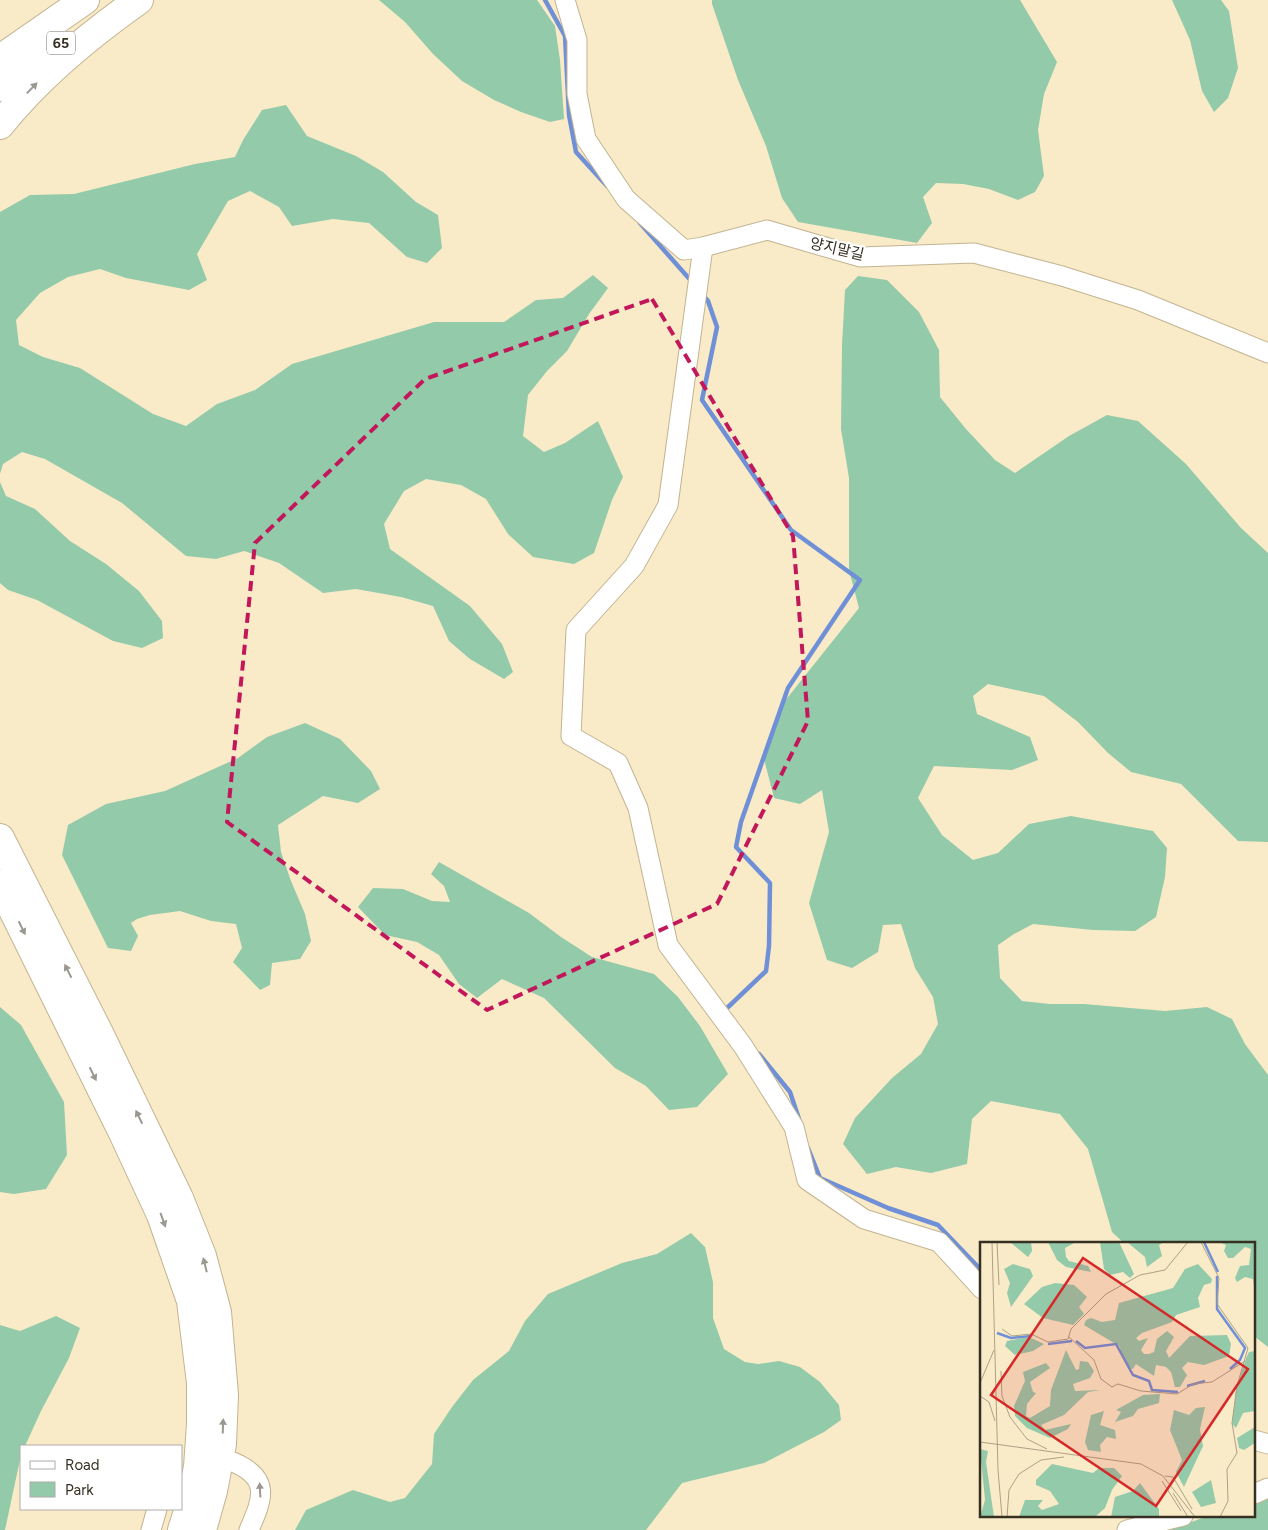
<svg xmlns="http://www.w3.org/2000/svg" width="1268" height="1530" font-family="Figtree,'Noto Sans KR',sans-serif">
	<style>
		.green { fill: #93caaa }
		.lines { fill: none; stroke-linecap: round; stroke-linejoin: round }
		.stream { stroke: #6f90d6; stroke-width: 4.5 }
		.minor-casing { stroke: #c2b392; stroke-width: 21 }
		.highway-casing { stroke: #c2b392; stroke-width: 30 }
		.minor { stroke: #fff; stroke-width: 19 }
		.highway { stroke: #fff; stroke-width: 28 }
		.oneway { fill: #9a9891 }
		.marked { fill: none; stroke: #c2185b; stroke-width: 4; stroke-dasharray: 10 6; stroke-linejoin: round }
		.labels { text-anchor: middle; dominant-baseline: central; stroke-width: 4.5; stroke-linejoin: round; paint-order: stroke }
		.shield { fill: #fff; stroke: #726e65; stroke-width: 1 }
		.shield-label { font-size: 14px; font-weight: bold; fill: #363023 }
		.street-label { font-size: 15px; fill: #363023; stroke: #fff }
		.inset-river { fill: none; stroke: #6f90d6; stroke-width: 2.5 }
		.inset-road { fill: none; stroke: #aca086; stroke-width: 1 }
		.view { fill: #d62828; fill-opacity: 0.15; stroke: #d62828; stroke-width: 2.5 }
		.inset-edge { fill: none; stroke: #363023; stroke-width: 2.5 }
	</style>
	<rect width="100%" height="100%" fill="#faebc8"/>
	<!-- green -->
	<g class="green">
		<polygon points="379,0 537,0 555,26 560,60 564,119 550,122 521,112 494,100 462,81 433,54 405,22"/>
		<polygon points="712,0 1020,0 1057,62 1044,94 1038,130 1044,176 1035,192 1018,200 989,189 963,184 936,183 923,197 932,223 917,243 798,222 782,198 766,146 738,80 712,4"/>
		<polygon points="1172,0 1221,0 1229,11 1238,68 1228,98 1214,112 1202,91 1190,40"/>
		<polygon points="286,105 307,136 356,156 383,172 416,202 438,215 442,248 427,263 407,257 369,223 333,219 292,226 279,207 250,191 228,201 197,254 207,280 189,290 126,278 100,269 68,277 40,293 16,320 19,345 43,357 80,368 153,414 186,426 217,404 255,390 292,364 434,322 504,322 536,300 563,298 593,275 608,288 589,314 567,351 547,371 528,395 523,436 544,452 565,443 598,421 623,477 612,500 594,553 574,564 533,557 508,534 486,499 461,485 426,479 404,491 384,524 390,549 470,606 502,644 513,672 504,679 470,659 449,641 433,606 401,597 356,589 323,593 279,563 244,551 216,559 186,556 122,503 45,459 22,452 3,464 0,474 0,212 30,195 74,194 195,164 235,157 243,140 262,110"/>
		<polygon points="858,276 887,280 919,312 939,350 940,397 966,429 995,460 1015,473 1069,436 1107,415 1138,421 1186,464 1241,528 1268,553 1268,842 1238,841 1181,784 1131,772 1108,753 1078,722 1044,696 988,684 973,696 977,714 1030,737 1038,760 1012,770 934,766 918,798 942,835 973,860 998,853 1029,824 1071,816 1153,831 1167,848 1165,877 1156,917 1135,931 1093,930 1033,924 1014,934 998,945 1000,978 1022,1001 1050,1004 1084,1004 1165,1011 1207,1007 1232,1019 1245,1044 1268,1075 1268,1347 1254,1336 1254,1244 1125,1244 1112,1232 1088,1149 1060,1114 991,1101 972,1119 967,1164 931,1173 896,1167 867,1174 843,1144 855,1118 892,1078 921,1054 938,1024 933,997 915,968 901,924 883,925 878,952 852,968 827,960 809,903 829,832 822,790 800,804 774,798 764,759 780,707 859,608 849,570 849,478 841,429 842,345 845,290"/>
		<polygon points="0,482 6,496 35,509 70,541 106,564 139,591 162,621 163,638 142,648 113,641 37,600 8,590 0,583"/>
		<polygon points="305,723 340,739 371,771 380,789 358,803 323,796 278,825 281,852 291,881 305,914 311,941 300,959 272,963 270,985 260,990 233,962 242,948 236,924 211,921 180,911 150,915 137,919 131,923 138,936 131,951 108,948 62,855 68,825 106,804 165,791 238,758 267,737"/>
		<polygon points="439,862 529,913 561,937 592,957 654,974 678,997 700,1026 728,1074 697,1107 669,1110 646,1086 615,1068 544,998 502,979 477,998 459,984 439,955 417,942 385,935 358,907 373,888 403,889 432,901 450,902 444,886 431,874"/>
		<polygon points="0,1007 21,1025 64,1102 67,1155 46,1189 14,1194 0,1192"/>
		<polygon points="691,1233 705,1247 713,1282 713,1318 724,1349 745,1362 758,1364 779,1361 800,1367 820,1382 839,1405 841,1420 824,1432 764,1463 682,1483 646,1530 295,1530 306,1510 353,1490 390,1502 405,1498 432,1464 434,1434 452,1407 473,1380 509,1351 525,1321 548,1294 622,1263 657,1254"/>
		<polygon points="56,1316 80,1328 69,1358 41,1411 25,1446 21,1446 21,1455 5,1530 0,1530 0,1325 20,1331"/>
		<polygon points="1268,1495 1268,1530 1169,1530 1208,1516 1254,1516 1254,1500"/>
	</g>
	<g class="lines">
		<!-- stream -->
		<g class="stream">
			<polyline points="545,0 565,36 569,115 576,152 607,186"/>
			<polyline points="640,223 693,283"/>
			<polyline points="703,295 708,301 717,327 702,400 791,530 860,580 788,688 741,822 736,847 770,883 769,946 766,971 725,1010 727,1012"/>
			<polyline points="759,1054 790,1092 799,1119"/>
			<polyline points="808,1148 820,1178 888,1208 938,1225 982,1271"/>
		</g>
		<defs>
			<g id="minor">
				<polyline points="565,0 577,40 577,94 586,139 626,199 684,250 703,247 767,230 860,257 974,253 1062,276 1138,300 1268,353"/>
				<polyline points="703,247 668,505 634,566 576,630 571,736 618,763 638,808 668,945 743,1046 794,1127 807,1180 864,1219 939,1242 982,1289"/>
				<polyline points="1254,1440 1268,1444"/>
				<path d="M233 1462C271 1478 263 1498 249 1530"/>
				<polyline points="1254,1494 1268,1488"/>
				<polyline points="151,1530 157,1509"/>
				<polyline points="1127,1530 1183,1516"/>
			</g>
			<g id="highway">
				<polyline points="0,59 85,0"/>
				<polyline points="0,87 52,50"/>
				<path d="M0 125C39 76 88 36 139 0"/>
				<polyline points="0,838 99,1033 179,1198 202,1256 217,1312 224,1395 222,1444 213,1491 202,1530"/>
				<polyline points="0,884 123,1133 161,1215 191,1301 201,1383 201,1424 198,1467 189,1508 182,1530"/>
			</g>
		</defs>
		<!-- minor casing -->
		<use href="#minor" class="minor-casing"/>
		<!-- highway casing -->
		<use href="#highway" class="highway-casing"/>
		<!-- minor -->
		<use href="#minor" class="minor"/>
		<!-- highway -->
		<use href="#highway" class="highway"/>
	</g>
	<!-- one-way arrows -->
	<defs><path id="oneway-solid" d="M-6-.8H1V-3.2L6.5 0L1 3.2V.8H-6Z" transform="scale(1.25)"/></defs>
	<g class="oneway">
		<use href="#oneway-solid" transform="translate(32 88) rotate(-46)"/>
		<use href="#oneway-solid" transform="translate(22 928) rotate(64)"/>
		<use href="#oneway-solid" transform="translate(68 971) rotate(-117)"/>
		<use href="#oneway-solid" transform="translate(93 1074) rotate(64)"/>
		<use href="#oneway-solid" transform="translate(139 1117) rotate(-116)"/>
		<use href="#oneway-solid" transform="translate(163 1220) rotate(70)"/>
		<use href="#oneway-solid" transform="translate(205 1265) rotate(-104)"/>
		<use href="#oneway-solid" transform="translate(223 1426) rotate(-88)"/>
		<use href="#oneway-solid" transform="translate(260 1490) rotate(-93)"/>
	</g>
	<!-- marked area -->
	<path class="marked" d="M652 299 793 536 808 721 717 904 487 1010 227 822 255 543 425 379Z"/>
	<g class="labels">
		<!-- shield labels -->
		<rect class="shield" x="47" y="31.5" width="28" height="23" rx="4"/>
		<g class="shield-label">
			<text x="61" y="43">65</text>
		</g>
		<!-- street labels -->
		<g class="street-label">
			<text transform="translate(837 249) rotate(13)">양지말길</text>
		</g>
	</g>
	<!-- overview -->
	<g transform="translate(980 1242)">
		<rect width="275" height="275" fill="#faebc8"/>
		<path d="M30 0H51L52 9 48 15ZM68 0H96L85 6 86 15 89 19 108 24 111 30 86 25 77 18ZM120 0H139L154 32 150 36 143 30 130 33 124 27ZM147 0H184L179 3 182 14 167 25 165 15ZM239 0H275V50L273 37 265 35 257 40 255 36 260 24 269 23 271 7 265 5 253 16H248L244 9 246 3ZM33 22 50 27 53 34 31 65 27 51 30 41 24 27ZM218 22 232 37 231 41 224 43 218 56 220 65 196 73 192 80 162 91 156 96 159 99 168 96 161 108 164 112H169L174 110 177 97 187 89 194 95 186 109 189 116 210 94 247 93 251 102 249 114 224 123 208 120 202 126 207 133 200 145H195L191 130 186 125 176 123 174 134 156 122 153 127 148 126 139 104 104 83 106 78 111 76 122 80 135 78 139 61 193 46 205 27ZM75 41 94 43 107 55 99 65 104 72 93 83 63 76 44 62 62 45ZM49 95 64 102 53 109 35 113 25 104 27 99ZM86 108 96 128 99 127 100 119 108 120 114 129 110 136 93 142 95 149 121 148 108 150 84 173 61 183 65 188 91 182 88 187 70 196 47 186 35 174 34 164 45 139 43 130 66 121 70 126 50 140 53 150 56 151 47 162 46 174 50 176 70 164 71 148ZM275 109V169L263 171 256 186 252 182 256 149 266 116 269 110ZM180 152 179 161 158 167 153 174 135 180 141 170 136 168 163 153ZM225 165 220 187 223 204 204 245 196 230 202 218 190 188 194 168 209 173 216 166ZM124 169 120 183 135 188 136 197 127 195 120 203 121 210 108 208 105 200 111 173ZM275 185V201L264 208 259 206 257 196ZM0 207 8 209 6 220 14 275H0L5 258ZM72 222 113 231 119 226H134L142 234 132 248 125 266 115 275H39L45 258H63L58 264 62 268 79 262 70 249 56 243V238ZM231 238 236 261 221 265 212 250ZM160 241 179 267V275H131L135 255 153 249Z" fill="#93caaa"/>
		<path class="inset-river" d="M224 0 238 30M237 34V67L265 106 260 118 250 127M17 91 31 96 51 94M96 99 105 106 136 102 153 133 169 139 172 148 198 150M68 102 92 99M207 144 225 139"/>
		<path class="inset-road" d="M12 0 18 228 22 275M17 0 19 43M221 0 239 36 237 62 268 106 257 144 252 181 257 211 247 227 248 259 240 275M22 87 32 94 51 92 68 100 88 97 91 87 126 52 160 33 185 28 208 0M89 95 114 118 121 137 132 145 138 142 161 149 197 152 213 142 232 140 265 119M21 129 22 154 30 175 47 197 67 207M0 141 14 108M0 154 9 160 15 179M0 200 161 222 183 234 215 275M185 234 193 235 212 267M182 239 201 269M193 251 208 275M27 275 29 248 39 232 61 218 84 215"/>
		<path class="view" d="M103 16 268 127 176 264 11 153Z"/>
		<rect width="275" height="275" class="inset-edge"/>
	</g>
	<!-- legend -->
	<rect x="20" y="1445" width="162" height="65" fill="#ffffff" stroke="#afaca7"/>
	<rect x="30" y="1461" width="25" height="8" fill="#ffffff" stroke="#afaca7"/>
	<text x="65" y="1470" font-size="15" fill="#363023">Road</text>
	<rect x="30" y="1482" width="25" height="15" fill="#93caaa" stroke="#afaca7"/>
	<text x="65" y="1495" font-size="15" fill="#363023">Park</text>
</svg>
